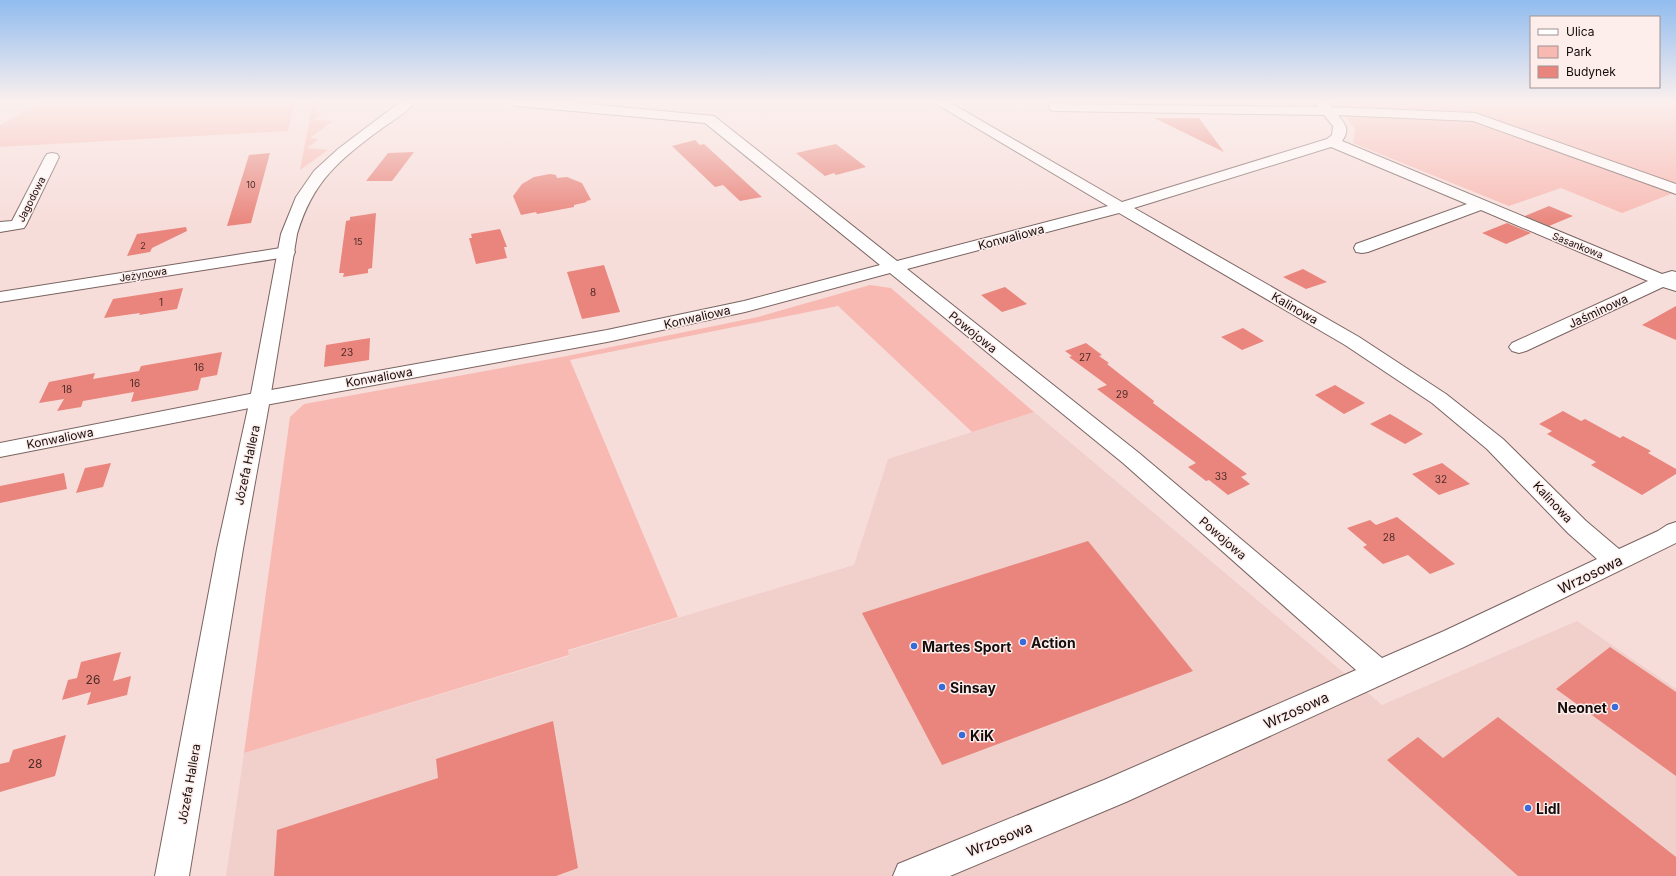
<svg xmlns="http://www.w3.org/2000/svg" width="1676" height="876" font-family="Inter,sans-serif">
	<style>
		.built { fill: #f1cfcb }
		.green { fill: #f8b9b2 }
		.building { fill: #e9857c }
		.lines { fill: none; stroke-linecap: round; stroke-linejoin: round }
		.minor-casing { stroke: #796360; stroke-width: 2 }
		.tertiary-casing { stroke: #796360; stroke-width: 2 }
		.minor { fill: #fff; fill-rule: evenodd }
		.tertiary { fill: #fff; fill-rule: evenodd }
		.poi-dot { fill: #386bda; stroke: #fdedeb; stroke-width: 1.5 }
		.labels { text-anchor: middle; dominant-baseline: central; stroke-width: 3; stroke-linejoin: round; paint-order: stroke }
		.far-number-label { font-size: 9px; fill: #4a2b28 }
		.far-street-label { font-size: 10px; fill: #150d0c; stroke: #fdedeb }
		.number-label { font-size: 10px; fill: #4a2b28 }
		.street-label { font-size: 12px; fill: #150d0c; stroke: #fdedeb }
		.near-number-label { font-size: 12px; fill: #4a2b28 }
		.near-street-label { font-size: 14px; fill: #150d0c; stroke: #fdedeb }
		.near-poi-label { font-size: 14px; font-weight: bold; fill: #150d0c; stroke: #fdedeb; text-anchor: start }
	</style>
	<rect width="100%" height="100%" fill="#f7ddda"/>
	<!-- built -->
	<polygon class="built" points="1034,412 1382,705 1577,621 1676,689 1676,876 226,876 244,753 569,656 568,651 854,565 888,459"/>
	<!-- green -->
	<g class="green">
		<polygon points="41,102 295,102 288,131 0,147 0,125"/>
		<polygon points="313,102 323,102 314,109 318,110 315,112 323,113 314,120 333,121 310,138 319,139 307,148 328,150 395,102 300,170"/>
		<polygon points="1334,102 1676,102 1676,192 1622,213 1561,188 1509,206 1353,143 1355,129"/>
		<polygon points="870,285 891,288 1034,412 972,432 838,306 570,360 678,617 568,650 569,655 244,753 290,417 304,404 567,356 758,317"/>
	</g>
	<!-- building -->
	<g class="building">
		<polygon points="1154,118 1199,118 1224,152"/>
		<polygon points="695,140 700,145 704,144 762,197 740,201 723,185 715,187 672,146"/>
		<polygon points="836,144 866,167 836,175 834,173 825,176 796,153"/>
		<polygon points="414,152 392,181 366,181 388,153"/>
		<polygon points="270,153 251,223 227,226 249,155"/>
		<polygon points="550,174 556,175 557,178 567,177 582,183 591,200 586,201 587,202 574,205 574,207 537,214 536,212 521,215 513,196 522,184 534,177"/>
		<polygon points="1549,206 1573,216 1549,226 1525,216"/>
		<polygon points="376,213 372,268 368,269 368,273 343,277 344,273 339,273 346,221 350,220 350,217"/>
		<polygon points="1507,223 1531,233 1506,244 1482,233"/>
		<polygon points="186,227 187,231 152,248 150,252 127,256 137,234"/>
		<polygon points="500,229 507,247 504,247 507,258 476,264 469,238 472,238 471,234"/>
		<polygon points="604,265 620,312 582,319 567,272"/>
		<polygon points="1303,269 1327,282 1306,289 1283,277"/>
		<polygon points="1005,287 1027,304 1002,312 981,295"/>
		<polygon points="183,288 177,309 139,315 140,313 104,318 113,299"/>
		<polygon points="1676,306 1676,340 1642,325"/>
		<polygon points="1243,328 1264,341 1242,350 1221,337"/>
		<polygon points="370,338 369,360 324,367 326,345"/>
		<polygon points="1086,343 1102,355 1099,356 1109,363 1107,364 1154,401 1153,403 1247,474 1241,477 1250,484 1228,495 1209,480 1206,481 1188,467 1196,463 1097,389 1107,385 1069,357 1072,356 1065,351"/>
		<polygon points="222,352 217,375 201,378 198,390 131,402 134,392 83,401 81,407 57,411 64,399 39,403 49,382 95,373 93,379 139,371 141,366"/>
		<polygon points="1335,385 1365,403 1344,414 1315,395"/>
		<polygon points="1563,411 1581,421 1585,419 1620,438 1623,436 1651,451 1648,453 1676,469 1676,474 1642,495 1591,465 1596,462 1547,434 1552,431 1539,424"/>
		<polygon points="1390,414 1397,418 1423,434 1405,444 1370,424"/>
		<polygon points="111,463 103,487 76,493 85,468"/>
		<polygon points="1442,463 1470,484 1439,495 1412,474"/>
		<polygon points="64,473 67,489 0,503 0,486"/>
		<polygon points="1397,517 1455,564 1430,574 1408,555 1383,564 1363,547 1367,545 1347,528 1370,520 1376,525"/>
		<polygon points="1088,541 1193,671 942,765 862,613"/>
		<polygon points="1610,647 1676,692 1676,776 1556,689"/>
		<polygon points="121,652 113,681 131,676 127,695 87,705 91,692 62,700 68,680 77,678 81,662"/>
		<polygon points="1498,717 1676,857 1676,876 1518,876 1387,760 1418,737 1443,758"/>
		<polygon points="553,721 578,868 556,876 274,876 277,830 438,778 436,759"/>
		<polygon points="66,735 55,776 0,792 0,764 9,762 13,750"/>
	</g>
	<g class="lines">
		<defs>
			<g id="minor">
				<path d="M512 102H567L714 116 897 261 1108 206 933 102H949L1122 202 1327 139 1332 135 1333 126 1324 115 1055 111 1050 110 1049 107 1050 104 1318 107 1315 102H1328L1332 107 1475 113 1676 184V194L1473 121 1338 115C1346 125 1350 130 1342 141L1662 274 1672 271 1676 272V291L1663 287 1526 351 1519 353 1512 351 1509 347 1512 343 1648 281 1481 210 1368 252 1362 253 1356 252 1354 248 1356 244 1467 204 1331 147 1134 208 1359 337 1446 394 1503 439 1586 521 1619 549 1658 531 1667 525 1676 522V543L1464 647 1126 802 950 876H893L898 864 1104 780 1356 670 1123 463 890 273 745 312 607 342 260 406 0 457V443L260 392 607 330 744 301 880 265 705 123 518 106 513 105ZM1119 213 1345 345 1432 403 1487 449 1568 533 1597 559 1444 631 1382 658 1139 453 907 269Z"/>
				<polygon points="52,153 57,154 59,157 26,225 24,228 0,232 0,222 12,221 45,157 47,154"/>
				<polygon points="287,247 293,248 295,252 293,256 0,302 0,292"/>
			</g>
			<path id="tertiary" d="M400 102H415C407 113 392 121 381 129 338 161 313 181 297 234L270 399 243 549 189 876H155L217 549 250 399 281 234 296 197 314 171 338 149Z"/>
		</defs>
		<!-- minor casing -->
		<use href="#minor" class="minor-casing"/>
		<!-- tertiary casing -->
		<use href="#tertiary" class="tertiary-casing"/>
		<!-- minor -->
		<use href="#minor" class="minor"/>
		<!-- tertiary -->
		<use href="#tertiary" class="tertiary"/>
	</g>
	<!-- sky -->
	<linearGradient id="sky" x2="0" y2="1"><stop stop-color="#91bcef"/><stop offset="0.45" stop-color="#fbf0ee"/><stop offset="1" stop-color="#fbf0ee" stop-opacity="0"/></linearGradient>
	<rect width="1676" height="225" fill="url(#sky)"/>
	<!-- markers -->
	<g class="poi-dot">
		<circle cx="1023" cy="642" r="4"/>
		<circle cx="914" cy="646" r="4"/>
		<circle cx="942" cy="687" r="4"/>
		<circle cx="1615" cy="707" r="4"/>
		<circle cx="962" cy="735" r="4"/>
		<circle cx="1528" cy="808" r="4"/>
	</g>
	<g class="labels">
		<!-- far-number labels -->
		<g class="far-number-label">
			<text x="251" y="184">10</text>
			<text x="358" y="241">15</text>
			<text x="143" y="245">2</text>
		</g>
		<!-- far-street labels -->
		<g class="far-street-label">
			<text transform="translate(31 199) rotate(-63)">Jagodowa</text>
			<text transform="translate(1578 245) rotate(22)">Sasankowa</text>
			<text transform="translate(143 274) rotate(-9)">Jeżynowa</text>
		</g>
		<!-- number labels -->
		<g class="number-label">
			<text x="593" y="292">8</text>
			<text x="161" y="302">1</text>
			<text x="347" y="352">23</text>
			<text x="1085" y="357">27</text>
			<text x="199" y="367">16</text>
			<text x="135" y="383">16</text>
			<text x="67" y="389">18</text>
			<text x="1122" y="394">29</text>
			<text x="1221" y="476">33</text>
			<text x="1441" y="479">32</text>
			<text x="1389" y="537">28</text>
		</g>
		<!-- street labels -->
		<g class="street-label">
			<text transform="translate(1011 237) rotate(-15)">Konwaliowa</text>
			<text transform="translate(1295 308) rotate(30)">Kalinowa</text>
			<text transform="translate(1598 311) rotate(-25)">Jaśminowa</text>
			<text transform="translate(697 317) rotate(-13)">Konwaliowa</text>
			<text transform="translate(973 332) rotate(39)">Powojowa</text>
			<text transform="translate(379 377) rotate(-10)">Konwaliowa</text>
			<text transform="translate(60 438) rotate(-11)">Konwaliowa</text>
			<text transform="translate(247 465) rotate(-78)">Józefa Hallera</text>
			<text transform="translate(1553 502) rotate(47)">Kalinowa</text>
			<text transform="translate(1223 538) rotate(41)">Powojowa</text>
			<text transform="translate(189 784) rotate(-80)">Józefa Hallera</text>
		</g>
		<!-- near-number labels -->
		<g class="near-number-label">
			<text x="93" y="679">26</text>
			<text x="35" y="763">28</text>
		</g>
		<!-- near-street labels -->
		<g class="near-street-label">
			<text transform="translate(1590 574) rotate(-26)">Wrzosowa</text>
			<text transform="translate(1296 710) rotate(-24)">Wrzosowa</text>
			<text transform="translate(999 839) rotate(-22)">Wrzosowa</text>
		</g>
		<!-- near-poi labels -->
		<g class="near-poi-label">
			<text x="1031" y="642">Action</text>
			<text x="922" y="646">Martes Sport</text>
			<text x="950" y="687">Sinsay</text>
			<text x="1607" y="707" text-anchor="end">Neonet</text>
			<text x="970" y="735">KiK</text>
			<text x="1536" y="808">Lidl</text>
		</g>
	</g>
	<!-- legend -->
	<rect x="1530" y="16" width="130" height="72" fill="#fdedeb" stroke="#a09392"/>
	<rect x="1538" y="29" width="20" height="6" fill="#ffffff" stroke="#a09392"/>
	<text x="1566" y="36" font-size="12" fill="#150d0c">Ulica</text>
	<rect x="1538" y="46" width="20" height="12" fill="#f8b9b2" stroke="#a09392"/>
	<text x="1566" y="56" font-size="12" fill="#150d0c">Park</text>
	<rect x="1538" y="66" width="20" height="12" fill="#e9857c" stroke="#a09392"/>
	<text x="1566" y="76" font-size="12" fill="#150d0c">Budynek</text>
</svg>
